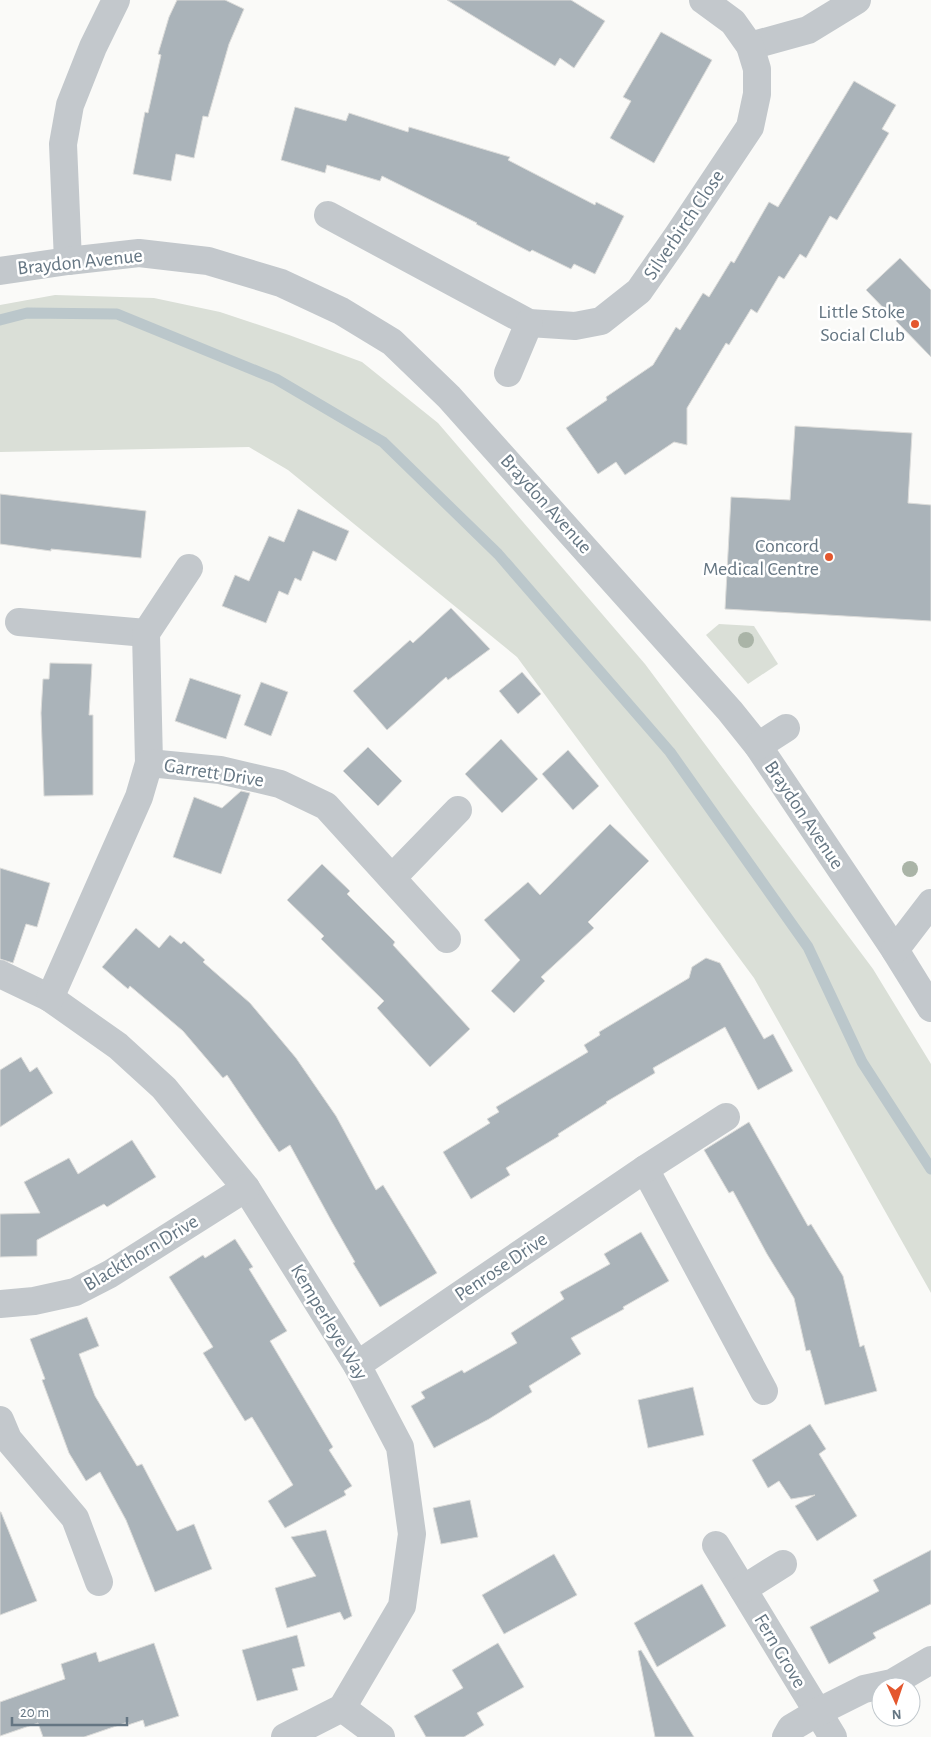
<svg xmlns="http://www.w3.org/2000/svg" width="931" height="1737" font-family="'Alegreya Sans',sans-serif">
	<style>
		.green { fill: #dadfd7 }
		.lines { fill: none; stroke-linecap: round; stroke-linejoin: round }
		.stream { stroke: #bbc7cb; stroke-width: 11 }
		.building { fill: #aab3b9; stroke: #dcdcda }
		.minor { stroke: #c3c8cc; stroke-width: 28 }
		.tree { fill: #aab4a7 }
		.poi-dot { fill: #e4572e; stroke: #fff; stroke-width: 2 }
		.labels { text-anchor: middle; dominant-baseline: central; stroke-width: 5; stroke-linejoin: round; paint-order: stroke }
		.street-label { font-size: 20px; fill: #657683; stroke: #fff }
		.poi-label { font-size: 20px; fill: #657683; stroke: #fff; text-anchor: end }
	</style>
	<rect width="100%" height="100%" fill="#fafaf8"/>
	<!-- green -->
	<g class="green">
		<polygon points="55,295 154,298 220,312 289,335 362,362 438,423 645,664 873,969 931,1064 931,1293 754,978 517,657 288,470 249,447 0,452 0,305"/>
		<polygon points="719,624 754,626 778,664 748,684 706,635"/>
	</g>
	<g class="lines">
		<!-- stream -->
		<polyline class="stream" points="0,320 27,313 117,314 276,379 383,442 498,554 670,752 808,947 862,1062 931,1169"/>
	</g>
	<!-- building -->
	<g class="building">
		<polygon points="177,0 225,0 244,9 229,44 208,117 203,116 194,158 176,154 171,181 133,174 145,112 148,113 161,55 158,54 169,17"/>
		<polygon points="447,0 571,0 605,21 574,68 560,58 555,66"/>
		<polygon points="661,32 712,60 654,163 610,138 631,101 623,97"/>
		<polygon points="854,81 896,105 882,129 889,133 837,220 830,216 806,258 800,254 784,279 779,276 757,313 751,309 729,345 726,343 687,408 687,445 674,442 625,475 616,462 598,474 566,428 607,400 606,397 653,365 676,327 680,330 703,293 709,297 731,261 734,263 769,202 778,207"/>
		<polygon points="295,107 346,121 349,113 408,132 409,127 510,157 508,160 595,205 596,202 624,216 595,274 574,264 571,269 532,250 530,252 476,224 477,223 382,176 380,181 327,165 325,173 281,160"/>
		<polygon points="900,258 931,290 931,357 866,290"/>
		<polygon points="795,426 912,433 908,503 931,505 931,621 725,609 731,497 790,500"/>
		<polygon points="0,494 146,511 141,558 51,549 51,551 0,544"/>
		<polygon points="298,509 349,531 336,561 313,551 301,581 295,578 288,595 279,591 266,623 222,606 235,575 249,581 269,536 284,542"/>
		<polygon points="451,608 490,649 448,680 446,677 387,730 353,691 410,640 413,643"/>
		<polygon points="50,663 92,664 89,715 93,715 93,795 44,796 41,713 43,679 49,679"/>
		<polygon points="522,672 541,694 518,714 499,691"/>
		<polygon points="190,678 241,695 226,739 175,721"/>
		<polygon points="261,682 288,692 271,736 244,725"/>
		<polygon points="501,739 538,779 502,813 465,774"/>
		<polygon points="368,747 402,781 378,806 343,771"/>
		<polygon points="568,750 599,786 573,810 542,774"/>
		<polygon points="241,791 250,793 221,874 173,857 194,797 222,808"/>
		<polygon points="610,824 649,861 588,922 594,928 541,977 545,981 514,1013 491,991 520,960 484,920 528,882 540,895"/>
		<polygon points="322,864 350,891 347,894 395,942 393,945 470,1029 430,1067 377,1008 384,1001 321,939 324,936 287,900"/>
		<polygon points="0,868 50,883 37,927 26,924 13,963 0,959"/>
		<polygon points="136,928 159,948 170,935 181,944 184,941 205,960 203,962 250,1003 296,1058 336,1116 376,1190 383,1185 437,1273 380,1307 353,1263 355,1262 332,1222 290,1145 279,1152 227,1075 223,1078 183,1031 130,986 128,989 102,967"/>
		<polygon points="706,958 720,963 764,1039 773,1034 793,1071 758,1090 725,1027 653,1068 655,1073 606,1102 607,1103 558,1134 559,1136 506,1168 510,1175 471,1199 443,1152 490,1123 487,1119 499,1112 496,1107 588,1052 584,1045 600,1035 599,1032 689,978 692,967"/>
		<polygon points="21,1057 30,1072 37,1067 53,1093 0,1127 0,1070"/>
		<polygon points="749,1122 808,1226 811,1224 843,1276 860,1347 864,1345 877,1391 825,1405 810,1350 806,1351 794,1298 767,1254 733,1191 729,1193 704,1150"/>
		<polygon points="132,1140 156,1177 107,1207 104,1204 37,1240 37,1256 0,1257 0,1214 40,1213 24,1182 69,1158 78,1174"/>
		<polygon points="641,1232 669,1281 623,1307 624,1309 571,1338 581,1354 529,1386 532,1392 489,1419 434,1448 411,1406 425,1398 421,1392 462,1370 464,1373 517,1343 511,1333 564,1299 560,1292 610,1264 604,1254"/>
		<polygon points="235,1239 253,1267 249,1269 287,1331 270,1341 333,1447 329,1450 352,1486 344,1491 346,1495 285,1528 268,1501 293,1485 252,1417 245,1421 203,1353 213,1347 169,1277 203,1255 205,1258"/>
		<polygon points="87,1317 99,1346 79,1354 95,1396 137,1466 142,1464 177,1531 194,1524 212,1569 155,1592 126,1520 100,1472 86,1481 69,1453 42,1380 45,1379 30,1339"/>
		<polygon points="693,1387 704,1435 648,1448 638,1400"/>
		<polygon points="810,1424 826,1449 819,1454 857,1516 817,1541 795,1506 815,1495 791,1499 779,1481 768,1488 752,1460"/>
		<polygon points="470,1500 478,1537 441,1544 433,1508"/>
		<polygon points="0,1512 1,1512 37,1601 0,1615"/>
		<polygon points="326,1530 352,1616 344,1620 340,1612 287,1628 275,1588 316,1576 291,1537"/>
		<polygon points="931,1550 931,1604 873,1633 876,1638 829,1664 810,1627 879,1591 873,1580"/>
		<polygon points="554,1554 577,1595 504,1634 482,1595"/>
		<polygon points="702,1584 726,1626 657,1667 634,1623"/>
		<polygon points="297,1635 305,1666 292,1669 298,1690 257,1701 242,1650"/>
		<polygon points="154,1643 179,1716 145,1727 143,1720 128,1725 128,1722 84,1737 43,1737 38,1723 0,1736 0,1702 65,1679 61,1664 96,1652 99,1662"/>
		<polygon points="498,1643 524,1687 477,1713 484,1725 464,1737 426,1737 414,1716 463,1688 452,1670"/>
		<polygon points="641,1650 694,1737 655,1737 638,1651"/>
	</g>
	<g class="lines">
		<!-- minor -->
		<g class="minor">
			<polyline points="750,46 808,30 857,0"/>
			<polyline points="328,215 529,323 575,326 601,321 639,291 678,235 750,127 757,94 757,69 750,46 733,22 703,0"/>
			<polyline points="68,261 63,144 70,105 93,47 116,0"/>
			<polyline points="0,271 68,261 139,253 208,261 281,283 341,311 392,342 449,397 730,711 758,746 895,950 931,1008"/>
			<polyline points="508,373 529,323"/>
			<polyline points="19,622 146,633"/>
			<polyline points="758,746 786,728"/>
			<polyline points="149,763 146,633 189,568"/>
			<polyline points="392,878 458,810"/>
			<polyline points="895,950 931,903"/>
			<polyline points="0,974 50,998 118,1046 164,1088 246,1188 357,1365 400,1447 412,1534 402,1606 342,1708 285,1737"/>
			<polyline points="50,998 139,797 149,763 220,770 280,784 326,806 447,939"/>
			<polyline points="645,1169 764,1391"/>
			<polyline points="0,1304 34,1301 75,1292 110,1274 246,1188"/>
			<polyline points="357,1365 645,1169 726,1117"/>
			<polyline points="0,1420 8,1439 75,1518 99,1582"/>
			<polyline points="716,1545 833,1737"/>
			<polyline points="743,1589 783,1564"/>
			<polyline points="342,1708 381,1737"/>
			<polyline points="786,1737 791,1728 818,1712 864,1689 892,1683 931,1660"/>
		</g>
	</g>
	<!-- trees -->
	<g class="tree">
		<circle cx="746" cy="640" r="8"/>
		<circle cx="910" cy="869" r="8"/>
	</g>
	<!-- markers -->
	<g class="poi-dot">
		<circle cx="915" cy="324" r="5"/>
		<circle cx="829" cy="557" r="5"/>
	</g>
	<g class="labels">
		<!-- street labels -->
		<g class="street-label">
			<text transform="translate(684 225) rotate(-56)">Silverbirch Close</text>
			<text transform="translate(80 262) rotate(-6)">Braydon Avenue</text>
			<text transform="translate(546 504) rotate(48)">Braydon Avenue</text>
			<text transform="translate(214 773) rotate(9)">Garrett Drive</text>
			<text transform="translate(804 815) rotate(56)">Braydon Avenue</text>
			<text transform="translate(141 1253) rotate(-31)">Blackthorn Drive</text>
			<text transform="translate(501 1267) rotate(-34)">Penrose Drive</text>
			<text transform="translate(329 1322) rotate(59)">Kemperleye Way</text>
			<text transform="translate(780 1651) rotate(59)">Fern Grove</text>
		</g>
		<!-- poi labels -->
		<g class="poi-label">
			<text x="905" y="312">Little Stoke<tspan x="905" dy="23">Social Club</tspan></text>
			<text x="819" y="546">Concord<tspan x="819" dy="23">Medical Centre</tspan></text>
		</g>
	</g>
	<!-- north arrow -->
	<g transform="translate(896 1702) rotate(177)"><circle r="24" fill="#ffffff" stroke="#c1c8cd"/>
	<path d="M0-4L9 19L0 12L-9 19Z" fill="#e4572e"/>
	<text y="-8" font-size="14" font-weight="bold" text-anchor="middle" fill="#657683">N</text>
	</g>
	<!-- scale -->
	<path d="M12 1717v8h115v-8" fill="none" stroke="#657683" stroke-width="2.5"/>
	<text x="20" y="1717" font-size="15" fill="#657683" stroke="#ffffff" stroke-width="4" paint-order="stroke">20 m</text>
</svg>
